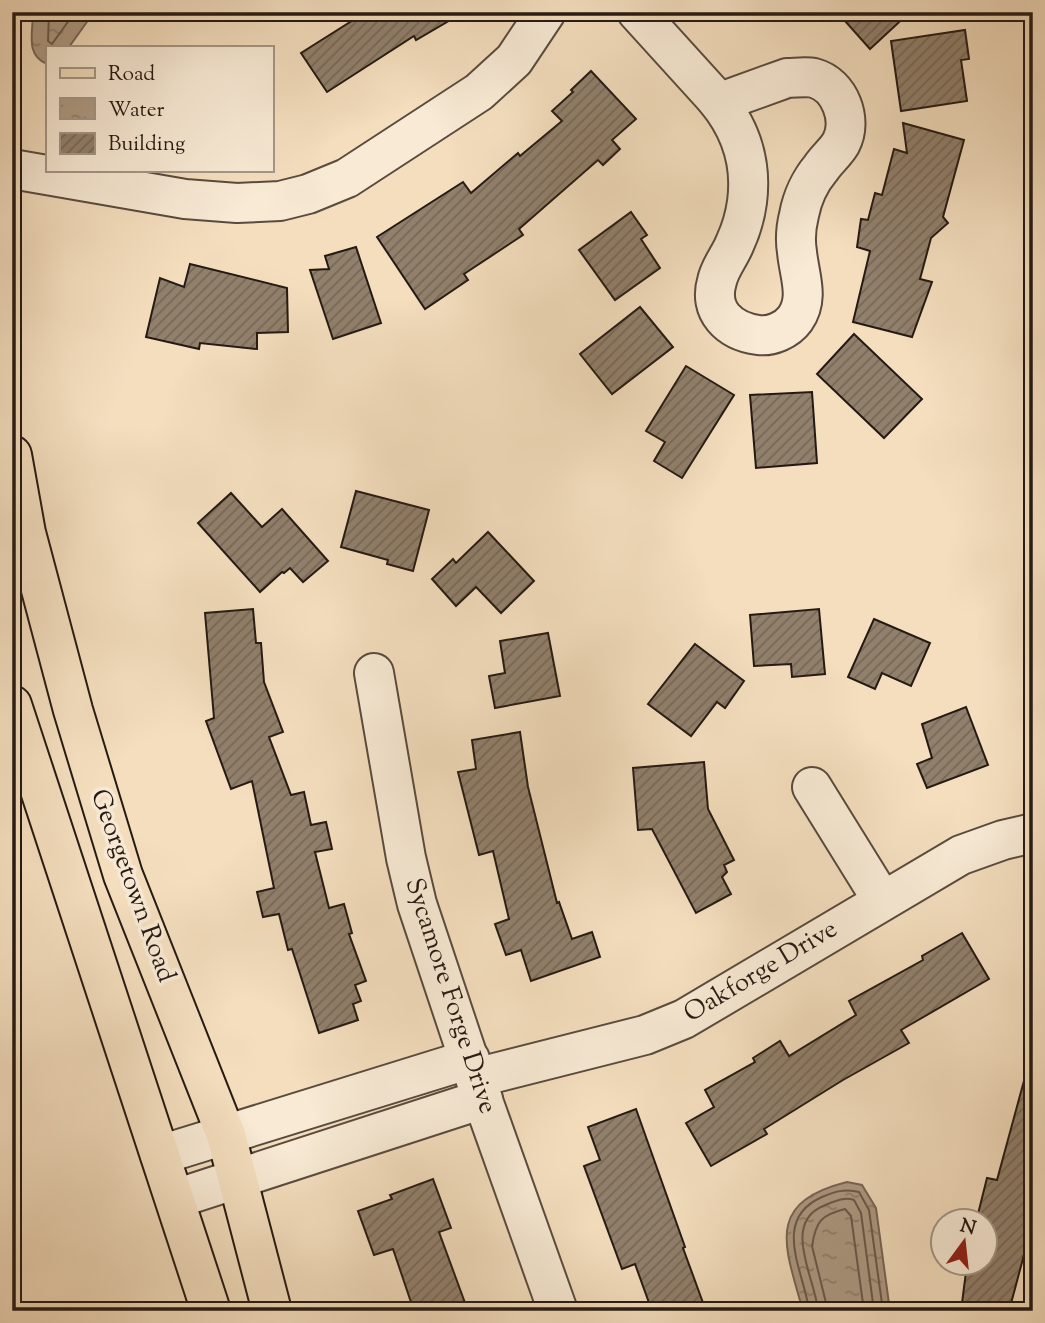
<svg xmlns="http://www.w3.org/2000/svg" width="1045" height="1323" font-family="'Sorts Mill Goudy',serif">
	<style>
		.water { fill: url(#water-ripples); stroke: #776757; stroke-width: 2 }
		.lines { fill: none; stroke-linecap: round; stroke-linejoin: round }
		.shore { stroke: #6a5a4c; stroke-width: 2 }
		.building { fill: url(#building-hatch); stroke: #251a13; stroke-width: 2 }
		.minor-casing { stroke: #594b3e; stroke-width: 42 }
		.major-casing { stroke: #251a13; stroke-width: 42 }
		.minor { stroke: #f8ead5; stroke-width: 38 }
		.major { stroke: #f4debe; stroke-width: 38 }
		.labels { text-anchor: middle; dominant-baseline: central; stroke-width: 7; stroke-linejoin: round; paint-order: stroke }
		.street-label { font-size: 26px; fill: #251a13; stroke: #f8ead5 }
	</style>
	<defs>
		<pattern id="water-ripples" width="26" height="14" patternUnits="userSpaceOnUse" patternTransform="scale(1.75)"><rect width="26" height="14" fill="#ae9b84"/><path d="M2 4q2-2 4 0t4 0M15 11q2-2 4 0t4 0" fill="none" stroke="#8d7e6b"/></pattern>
		<pattern id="building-hatch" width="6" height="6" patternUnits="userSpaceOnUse" patternTransform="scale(1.75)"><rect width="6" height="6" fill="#91806c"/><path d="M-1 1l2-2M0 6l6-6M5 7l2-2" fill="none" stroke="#766858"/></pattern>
	</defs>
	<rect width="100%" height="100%" fill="#f4debe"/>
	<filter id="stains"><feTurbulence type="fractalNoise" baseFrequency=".00286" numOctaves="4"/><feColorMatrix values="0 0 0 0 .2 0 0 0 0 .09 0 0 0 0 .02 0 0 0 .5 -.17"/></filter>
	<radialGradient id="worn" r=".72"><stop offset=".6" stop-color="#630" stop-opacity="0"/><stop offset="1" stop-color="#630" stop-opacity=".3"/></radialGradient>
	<!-- water -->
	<g class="water">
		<path d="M33 12H94L69 47H47V64C25 55 33 33 33 12Z"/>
		<path d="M847 1182 862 1185 876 1208 890 1311H803C785 1246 764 1203 847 1182Z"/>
	</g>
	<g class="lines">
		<!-- shore -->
		<g class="shore">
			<polyline points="49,12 48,41 52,44 75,12"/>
			<path d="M809 1311C805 1273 770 1220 822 1197 834 1192 845 1188 859 1192L869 1210 883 1311"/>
			<path d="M818 1311C816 1280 781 1224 823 1206 833 1202 844 1196 854 1200L861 1213 874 1311"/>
			<path d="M828 1311 812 1246C816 1221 821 1215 845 1209L851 1216 864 1311"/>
		</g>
	</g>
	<!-- building -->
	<g class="building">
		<polygon points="366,12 464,12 416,40 414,36 327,92 301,53"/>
		<polygon points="837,12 910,12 870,49"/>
		<polygon points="965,30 969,59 961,60 967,101 901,111 891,41"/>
		<polygon points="591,71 636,119 612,140 620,149 603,165 598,160 519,229 523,235 464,274 468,280 425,309 377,237 463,182 471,193 518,153 520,156 562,121 552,111 573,92 571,90"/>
		<polygon points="903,123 964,140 943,217 948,223 931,238 920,279 932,282 912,337 853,322 870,251 857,247 861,219 868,220 875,193 882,195 894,149 907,153"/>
		<polygon points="631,212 647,235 641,239 660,268 615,300 579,250"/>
		<polygon points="356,247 381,323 333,339 310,270 329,269 325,256"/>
		<polygon points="190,264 287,288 288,332 257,333 257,349 200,343 199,349 146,337 160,278 184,287"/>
		<polygon points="640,307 673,347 612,394 580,354"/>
		<polygon points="854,334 922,399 884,438 817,374"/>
		<polygon points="686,366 734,395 682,478 654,461 665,442 646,431"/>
		<polygon points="812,392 817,463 756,468 750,395"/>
		<polygon points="356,491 429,510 413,571 387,564 388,560 341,547"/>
		<polygon points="231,493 262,527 282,509 328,561 303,582 290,568 284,573 282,572 260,592 198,523"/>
		<polygon points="488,532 534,581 501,613 476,587 456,606 432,579 453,559 456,563"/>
		<polygon points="253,609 256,643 261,643 264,682 283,732 269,737 291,795 304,792 311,825 326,822 332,849 315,852 329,908 344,904 352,933 349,934 366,981 355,985 361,1001 353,1004 358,1020 319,1033 292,949 288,950 279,914 263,917 257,892 274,888 252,781 231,789 206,721 214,718 205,613"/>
		<polygon points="819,609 825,674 792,677 791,664 754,666 750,615"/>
		<polygon points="874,619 930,643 911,686 882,673 875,689 848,677"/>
		<polygon points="548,633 560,696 495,708 489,676 505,673 500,641"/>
		<polygon points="695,644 744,681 725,708 717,702 691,736 648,704"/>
		<polygon points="966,707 988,765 927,788 917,764 932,758 922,724"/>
		<polygon points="520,732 528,787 557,903 559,902 572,939 592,932 600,957 531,981 521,950 506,955 495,924 509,919 493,851 479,855 458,772 476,769 472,740"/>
		<polygon points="704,762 708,809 734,860 724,865 727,872 722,877 731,894 696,913 652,829 638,830 633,768"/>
		<polygon points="962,933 989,979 901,1030 909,1043 843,1080 764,1129 767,1134 711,1166 686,1123 714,1107 705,1090 755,1062 753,1058 780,1041 789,1056 856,1015 849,1001 923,960 922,956"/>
		<polygon points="1025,1077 1033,1078 1033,1221 1009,1311 961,1311 967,1264 985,1264 985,1222 976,1222 987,1178 997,1180"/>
		<polygon points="636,1109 685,1247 683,1248 706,1311 652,1311 635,1264 622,1269 584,1166 600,1160 588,1127"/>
		<polygon points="433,1179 451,1228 439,1232 468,1311 414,1311 393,1249 374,1255 358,1211 392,1199 390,1195"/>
	</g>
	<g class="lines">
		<defs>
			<g id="minor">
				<polyline points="637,12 716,99"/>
				<path d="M787 78C795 78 806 76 814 78 840 85 853 120 841 143 836 152 827 159 821 168 810 181 802 199 799 215 796 227 795 240 797 252 799 275 810 298 795 319 787 330 771 337 758 335 729 331 708 311 717 281 720 267 730 256 735 243 741 230 745 217 747 202 752 164 741 129 716 99L726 100Z"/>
				<polyline points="12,169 185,199 237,203 280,201 308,194 347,178 479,92 514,60 546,12"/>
				<polyline points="374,673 406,858 417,904 475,1078 558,1311"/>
				<polyline points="812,787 882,900"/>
				<polyline points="475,1078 645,1035 684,1019 961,855 1003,840 1033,833"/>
				<polyline points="160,1155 470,1059"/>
				<polyline points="175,1199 483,1099"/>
			</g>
			<g id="major">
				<polyline points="12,455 26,533 73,710 123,875 226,1135 272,1311"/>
				<polyline points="12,705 211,1311"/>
			</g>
		</defs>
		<!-- minor casing -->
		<use href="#minor" class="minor-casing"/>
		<!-- major casing -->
		<use href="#major" class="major-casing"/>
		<!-- minor -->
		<use href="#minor" class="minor"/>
		<!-- major -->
		<use href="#major" class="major"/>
	</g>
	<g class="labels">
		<!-- street labels -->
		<g class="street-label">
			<text transform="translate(132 886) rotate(70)">Georgetown Road</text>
			<text transform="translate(761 972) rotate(-31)">Oakforge Drive</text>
			<text transform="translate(450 996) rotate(72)">Sycamore Forge Drive</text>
		</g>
	</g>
	<!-- margin -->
	<rect width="1045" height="1323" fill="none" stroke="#f4debe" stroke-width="42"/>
	<rect x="14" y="14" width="1017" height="1295" fill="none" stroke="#251a13" stroke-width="3.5"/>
	<rect x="21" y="21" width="1003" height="1281" fill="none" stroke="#251a13" stroke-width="2"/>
	<!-- legend -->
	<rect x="46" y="46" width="228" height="126" fill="#f8ead5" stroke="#a49787" stroke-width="2"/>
	<rect x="60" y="68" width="35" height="10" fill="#f4debe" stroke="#a49787" stroke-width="2"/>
	<text x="108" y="80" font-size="21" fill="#251a13">Road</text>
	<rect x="60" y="98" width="35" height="21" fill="url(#water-ripples)" stroke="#a49787" stroke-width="2"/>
	<text x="108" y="116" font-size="21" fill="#251a13">Water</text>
	<rect x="60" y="133" width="35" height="21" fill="url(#building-hatch)" stroke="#a49787" stroke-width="2"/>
	<text x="108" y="150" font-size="21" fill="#251a13">Building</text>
	<!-- north arrow -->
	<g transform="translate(964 1242) rotate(15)"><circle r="33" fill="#f8ead5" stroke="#a49787" stroke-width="2"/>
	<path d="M0-5L12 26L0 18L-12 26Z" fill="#8f2418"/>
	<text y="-10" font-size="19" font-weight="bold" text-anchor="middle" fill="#251a13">N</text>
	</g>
	<rect width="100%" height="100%" filter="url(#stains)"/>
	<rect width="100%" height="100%" fill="url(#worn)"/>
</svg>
